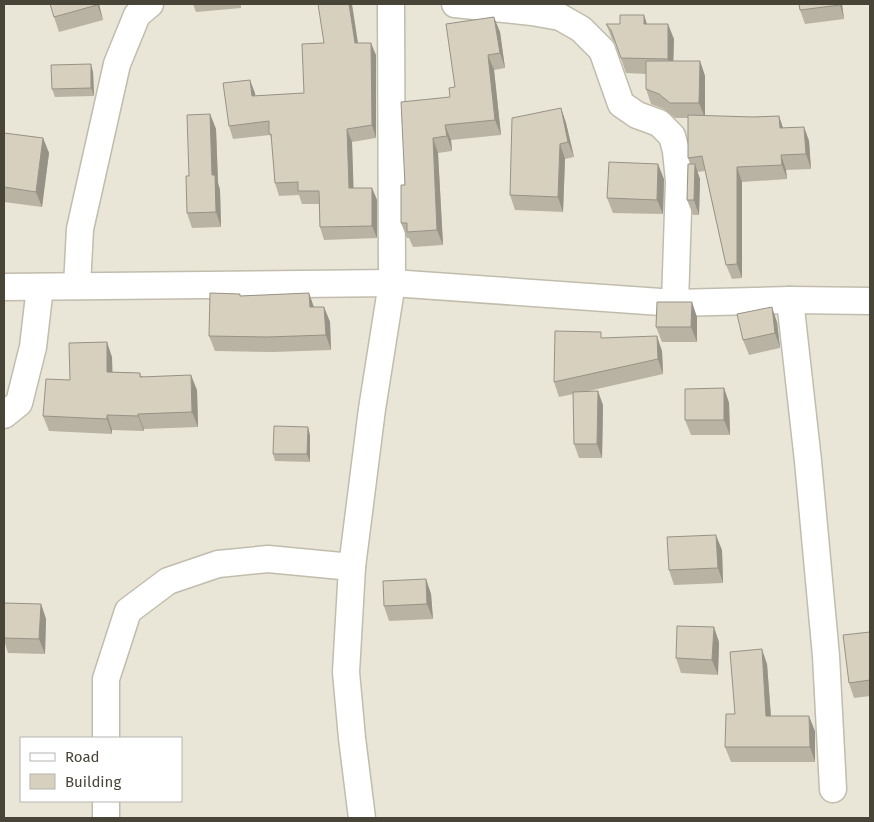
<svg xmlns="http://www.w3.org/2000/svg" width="874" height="822" font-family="'Fira Sans',sans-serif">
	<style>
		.residential { fill: #e9e6d8; fill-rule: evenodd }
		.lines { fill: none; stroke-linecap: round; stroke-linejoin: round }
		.minor-casing { stroke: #c1bcac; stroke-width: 29 }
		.minor { stroke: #fff; stroke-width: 26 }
		.wall { fill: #b9b3a4 }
		.shaded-wall { fill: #969286 }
		.building { fill: #d7d0bf; stroke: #969286 }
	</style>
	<rect width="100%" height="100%" fill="#f5f3ea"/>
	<!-- residential -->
	<path class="residential" d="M4 4H870V818H4ZM21 738H181V801H21Z"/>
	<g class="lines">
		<defs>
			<g id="minor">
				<polyline points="455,4 532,12 560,17 581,29 602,50 621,104 637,115 659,123 672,136 676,151 679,181 675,303"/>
				<polyline points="77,286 80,229 117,64 137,15 150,4"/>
				<polyline points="4,287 392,283 675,303 790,300 870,301"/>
				<polyline points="790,300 808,461 826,656 833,789"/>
				<polyline points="4,415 19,403 33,347 40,287"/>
				<polyline points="106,738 106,679 128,611 168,581 218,564 268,559 352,567"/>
				<polyline points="106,801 106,818"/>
				<polyline points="362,818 352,738 346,672 352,567 372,409 392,283 391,4"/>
			</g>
		</defs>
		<!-- minor casing -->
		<use href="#minor" class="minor-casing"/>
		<!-- minor -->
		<use href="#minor" class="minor"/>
	</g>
	<!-- wall -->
	<g class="wall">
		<polygon points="50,4 99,4 103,20 59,32 54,17"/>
		<polygon points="193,4 241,4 241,8 196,12"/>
		<polygon points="799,4 842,4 844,19 805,24 800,10"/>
		<polygon points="606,24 647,24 674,39 673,61 700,61 705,76 705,116 753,117 779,116 783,128 804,127 809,141 811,169 786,170 787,179 742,182 742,278 732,279 726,265 705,171 697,172 700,179 699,215 693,215 687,200 690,164 688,158 688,118 675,118 664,109 651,104 646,89 646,74 626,73 616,44 612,39"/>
		<polygon points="500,32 505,68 494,70 501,135 451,140 452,151 438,153 443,245 413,247 409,238 407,238 401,223 405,185 455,87"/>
		<polygon points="324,43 358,43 376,55 376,138 352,142 353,188 372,188 377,200 377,238 324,240 320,227 319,204 302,204 299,195 279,196 275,183 272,141 270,135 233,139 229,126 250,80 255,96 304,93"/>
		<polygon points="93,72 94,96 55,97 52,89"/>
		<polygon points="561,108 566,123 574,157 565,159 563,212 515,210 510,195"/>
		<polygon points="210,114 216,129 218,183 220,190 221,227 192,228 187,213 189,176"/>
		<polygon points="4,133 43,138 49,153 42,207 4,202"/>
		<polygon points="664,179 663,214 613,213 607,198"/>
		<polygon points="309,293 314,307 324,307 330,322 331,350 273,352 215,351 209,336 240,294 240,296"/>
		<polygon points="697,317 697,342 662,342 656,327"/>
		<polygon points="777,322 780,348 749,355 743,340"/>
		<polygon points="604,338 662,351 663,374 584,392 603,405 602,458 579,458 574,444 573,394 559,397 554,382"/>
		<polygon points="112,357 112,372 140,373 141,376 197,390 198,427 144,429 144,431 112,430 112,434 49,431 43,416 70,380"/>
		<polygon points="724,388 729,403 730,435 691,435 685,420"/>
		<polygon points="310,435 310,462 275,461 273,454"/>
		<polygon points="722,550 723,583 674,585 669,570"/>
		<polygon points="426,579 431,594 433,619 389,621 384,606"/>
		<polygon points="41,604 46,619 45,654 8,653 4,640 4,617"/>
		<polygon points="870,632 870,696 854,698 849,683"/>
		<polygon points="719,642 718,675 681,673 676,658"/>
		<polygon points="767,664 771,716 815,731 815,762 731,762 725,747 735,714"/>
	</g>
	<!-- shaded-wall -->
	<g class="shaded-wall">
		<polygon points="97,4 99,4 103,20"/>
		<polygon points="349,4 352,4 360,56 355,43"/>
		<polygon points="839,4 842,4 844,19 840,5"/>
		<polygon points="644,15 649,30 644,24"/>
		<polygon points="494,17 500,32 505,68 500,53"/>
		<polygon points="668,24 674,39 673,74 668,59"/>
		<polygon points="371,43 376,55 376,138 372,125"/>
		<polygon points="488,55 494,70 501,135 495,120"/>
		<polygon points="700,61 705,76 705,118 699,103"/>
		<polygon points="91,64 93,72 94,96 91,88"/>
		<polygon points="250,80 255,93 257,109 252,96"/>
		<polygon points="561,108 566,123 574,157 568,142"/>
		<polygon points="210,114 216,129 218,183 220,190 221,227 216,212 212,175"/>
		<polygon points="779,116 784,131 780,128"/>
		<polygon points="445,125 451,140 452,151 447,136"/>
		<polygon points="804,127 809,141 811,169 806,154"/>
		<polygon points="347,129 352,142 354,201 349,188"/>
		<polygon points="43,138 49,153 42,207 36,192"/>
		<polygon points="433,138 438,153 443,245 437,230"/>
		<polygon points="560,144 565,159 563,212 558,197"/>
		<polygon points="781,155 786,170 787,179 782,165"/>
		<polygon points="658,164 664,179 663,214 657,200"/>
		<polygon points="695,164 700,179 699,215 694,200"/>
		<polygon points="737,167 742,182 742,278 737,264"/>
		<polygon points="372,188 377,200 377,238 372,226"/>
		<polygon points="309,293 314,308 310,307"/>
		<polygon points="692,302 697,317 697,342 691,327"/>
		<polygon points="324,307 330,322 331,350 326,335"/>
		<polygon points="772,307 777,322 780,348 775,333"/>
		<polygon points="657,336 662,351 663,374 658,359"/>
		<polygon points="107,342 112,357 113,387 107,372"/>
		<polygon points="191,375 197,390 198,427 192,412"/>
		<polygon points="724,388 729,403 730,435 724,420"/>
		<polygon points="598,391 603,405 602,458 597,444"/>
		<polygon points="138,414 144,429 144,431 138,416"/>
		<polygon points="107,415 112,430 112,434 107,419"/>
		<polygon points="308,427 310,435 310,462 307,454"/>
		<polygon points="716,535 722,550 723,583 718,568"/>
		<polygon points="426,579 431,594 433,619 427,604"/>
		<polygon points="41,604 46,619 45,654 39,639"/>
		<polygon points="714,627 719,642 718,675 712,660"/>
		<polygon points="762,649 767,664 772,731 766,716"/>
		<polygon points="809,716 815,731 815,762 810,747"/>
	</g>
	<!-- building -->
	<g class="building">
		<polygon points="50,4 97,4 97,5 54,17"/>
		<polygon points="318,4 349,4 355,43 371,43 372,125 347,129 349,188 372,188 372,226 320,227 319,191 298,191 298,182 275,183 271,134 269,134 269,121 229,126 223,83 250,80 252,96 304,93 302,44 324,43"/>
		<polygon points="799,4 839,4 840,5 800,10"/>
		<polygon points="620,15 644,15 644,24 668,24 668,59 621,58 611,30 606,24 620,24"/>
		<polygon points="494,17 500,53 488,55 495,120 445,125 447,136 433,138 437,230 407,232 407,223 401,223 401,185 405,185 401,102 450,97 449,88 455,87 446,24"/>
		<polygon points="646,61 700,61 699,103 670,103 659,94 646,89"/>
		<polygon points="91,64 91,88 52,89 51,65"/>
		<polygon points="561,108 568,142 560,144 558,197 510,195 512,118"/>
		<polygon points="210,114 212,175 215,175 216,212 187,213 186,176 189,176 187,115"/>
		<polygon points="688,115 753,117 779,116 780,128 804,127 806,154 781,155 782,165 737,167 737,264 726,265 702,156 688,158"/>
		<polygon points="4,133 43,138 36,192 4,187"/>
		<polygon points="609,162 658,164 657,200 607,198"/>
		<polygon points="688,164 695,164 694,200 687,200"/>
		<polygon points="210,293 240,294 240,296 309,293 310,307 324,307 326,335 267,337 209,336"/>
		<polygon points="657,302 692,302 691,327 656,327"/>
		<polygon points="772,307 775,333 743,340 737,314"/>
		<polygon points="555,331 601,332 601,338 657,336 658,359 554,382"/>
		<polygon points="107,342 107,372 140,373 140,377 191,375 192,412 138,414 138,416 107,415 107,419 43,416 46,379 70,380 69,343"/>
		<polygon points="724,388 724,420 685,420 685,389"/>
		<polygon points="598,391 597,444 574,444 573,392"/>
		<polygon points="274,426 308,427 307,454 273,454"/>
		<polygon points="716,535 718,568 669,570 667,537"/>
		<polygon points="426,579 427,604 384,606 383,581"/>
		<polygon points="4,603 41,604 39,639 4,638"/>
		<polygon points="677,626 714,627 712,660 676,658"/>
		<polygon points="870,632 870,680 849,683 843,635"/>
		<polygon points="762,649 766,716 809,716 810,747 725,747 726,714 735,714 730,652"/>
	</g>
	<!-- border -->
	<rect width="874" height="822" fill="none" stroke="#494438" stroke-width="10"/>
	<!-- legend -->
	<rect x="20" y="737" width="162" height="65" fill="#ffffff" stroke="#b6b4af"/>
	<rect x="30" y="753" width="25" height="8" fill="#ffffff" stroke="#b6b4af"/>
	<text x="65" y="762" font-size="15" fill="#494438">Road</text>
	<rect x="30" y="774" width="25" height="15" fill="#d7d0bf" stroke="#b6b4af"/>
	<text x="65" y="787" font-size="15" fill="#494438">Building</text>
</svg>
